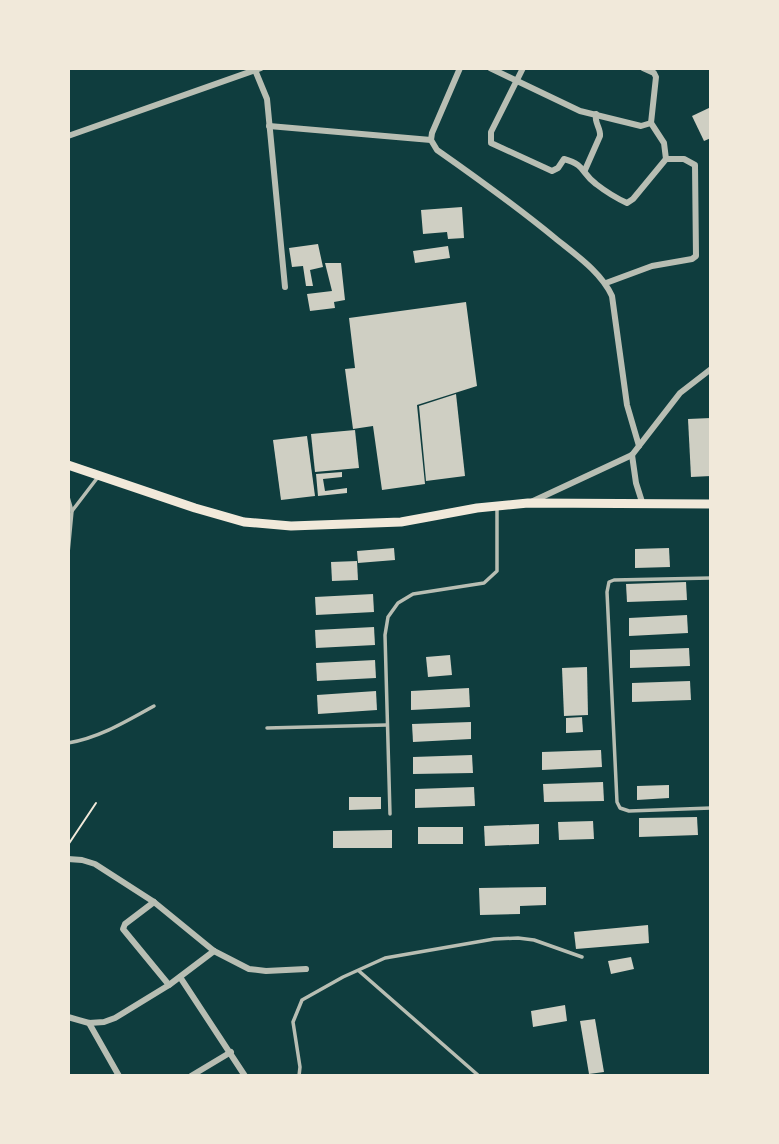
<svg xmlns="http://www.w3.org/2000/svg" width="779" height="1144" font-family="'Titillium Web',sans-serif">
	<style>
		.building { fill: #cfcfc3 }
		.lines { fill: none; stroke-linecap: round; stroke-linejoin: round }
		.path { stroke: #f1e9da; stroke-width: 2 }
		.service { stroke: #b8beb3; stroke-width: 3.5 }
		.minor { stroke: #b8beb3; stroke-width: 6 }
		.secondary { stroke: #f1e9da; stroke-width: 9 }
	</style>
	<rect width="100%" height="100%" fill="#0f3d3e"/>
	<!-- building -->
	<g class="building">
		<polygon points="711,107 711,138 704,141 692,116"/>
		<polygon points="462,207 464,238 448,239 447,232 423,234 421,210"/>
		<polygon points="318,244 323,267 310,270 313,286 306,286 303,266 292,267 289,248"/>
		<polygon points="448,246 450,258 415,263 413,251"/>
		<polygon points="325,263 341,263 345,300 334,302 335,308 310,311 307,294 332,291"/>
		<polygon points="466,302 477,386 417,405 425,484 382,490 373,426 353,429 345,369 355,368 349,318"/>
		<polygon points="456,394 465,476 426,481 419,406"/>
		<polygon points="711,418 711,476 691,477 688,419"/>
		<polygon points="355,430 359,468 315,472 311,434"/>
		<polygon points="307,436 315,496 281,500 273,440"/>
		<polygon points="342,472 342,477 323,479 325,491 347,488 347,493 318,496 316,474"/>
		<polygon points="394,548 395,560 358,563 357,551"/>
		<polygon points="669,548 670,567 635,568 635,549"/>
		<polygon points="357,561 358,580 332,581 331,562"/>
		<polygon points="686,582 687,600 627,602 626,584"/>
		<polygon points="373,594 374,612 316,615 315,597"/>
		<polygon points="687,615 688,633 629,636 629,618"/>
		<polygon points="374,627 375,645 316,648 315,630"/>
		<polygon points="689,648 690,666 630,668 630,650"/>
		<polygon points="450,655 452,675 428,677 426,657"/>
		<polygon points="375,660 376,678 317,681 316,663"/>
		<polygon points="587,667 588,715 564,716 562,668"/>
		<polygon points="690,681 691,700 632,702 632,683"/>
		<polygon points="469,688 470,707 411,710 411,691"/>
		<polygon points="376,691 377,710 318,714 317,695"/>
		<polygon points="582,717 583,732 566,733 566,718"/>
		<polygon points="471,722 471,739 413,742 412,724"/>
		<polygon points="601,750 602,767 542,770 542,752"/>
		<polygon points="472,755 473,773 413,774 413,757"/>
		<polygon points="603,782 604,801 544,802 543,784"/>
		<polygon points="669,785 669,798 637,800 637,786"/>
		<polygon points="474,787 475,806 415,808 415,789"/>
		<polygon points="349,797 381,797 381,809 349,810"/>
		<polygon points="697,817 698,835 639,837 639,818"/>
		<polygon points="593,821 594,839 559,840 558,822"/>
		<polygon points="539,824 539,844 485,846 484,826"/>
		<rect x="418" y="827" width="45" height="17"/>
		<polygon points="392,830 392,848 333,848 333,831"/>
		<polygon points="546,887 546,905 520,906 520,914 480,915 479,888"/>
		<polygon points="648,925 649,943 576,949 574,932"/>
		<polygon points="631,957 634,969 611,974 608,961"/>
		<polygon points="565,1005 567,1021 533,1027 531,1011"/>
		<polygon points="595,1019 604,1072 589,1074 580,1021"/>
	</g>
	<g class="lines">
		<!-- path -->
		<polyline class="path" points="68,845 96,803"/>
		<!-- service -->
		<g class="service">
			<polyline points="68,497 72,511 68,553"/>
			<polyline points="72,511 98,477"/>
			<polyline points="711,578 614,580 609,582 607,592 617,802 620,808 629,811 711,808"/>
			<polyline points="267,728 386,725"/>
			<path d="M68 743C99 738 127 721 154 706"/>
			<polyline points="390,814 385,635 388,617 398,603 413,594 484,583 497,571 497,509"/>
			<polyline points="359,971 479,1076"/>
			<polyline points="299,1076 300,1067 293,1022 302,1000 343,977 385,958 494,939 518,938 534,940 582,957"/>
		</g>
		<!-- minor -->
		<g class="minor">
			<path d="M460 68 432 133 431 140 437 150C477 178 517 207 555 238 576 255 601 272 612 296L627 405 639 446"/>
			<polyline points="490,68 580,111 641,126 651,123"/>
			<path d="M523 68 491 132V143L552 171 558 168 564 159C586 165 581 173 596 184 605 191 616 198 627 203L633 199 666 159H684L695 165 696 256 692 259 652 266 606 283"/>
			<polyline points="643,68 654,73 656,77 651,123 664,143 666,159"/>
			<polyline points="255,70 267,99 285,287"/>
			<polyline points="269,126 431,140"/>
			<polyline points="68,136 261,68"/>
			<path d="M585 170 600 136C601 128 594 123 596 114"/>
			<polyline points="632,455 636,483 643,505"/>
			<polyline points="531,502 632,455 680,393 711,369"/>
			<polyline points="68,859 82,860 95,864 154,902 214,951 249,969 266,971 306,969"/>
			<polyline points="154,902 125,924 123,929 169,985"/>
			<polyline points="180,977 245,1076"/>
			<polyline points="68,1017 89,1023 104,1022 115,1018 169,985 214,951"/>
			<polyline points="89,1023 119,1076"/>
			<polyline points="191,1076 231,1052"/>
		</g>
		<!-- secondary -->
		<polyline class="secondary" points="68,465 195,508 244,522 291,526 401,522 477,508 528,503 711,504"/>
	</g>
	<!-- border -->
	<rect width="779" height="1144" fill="none" stroke="#f1e9da" stroke-width="140"/>
</svg>
